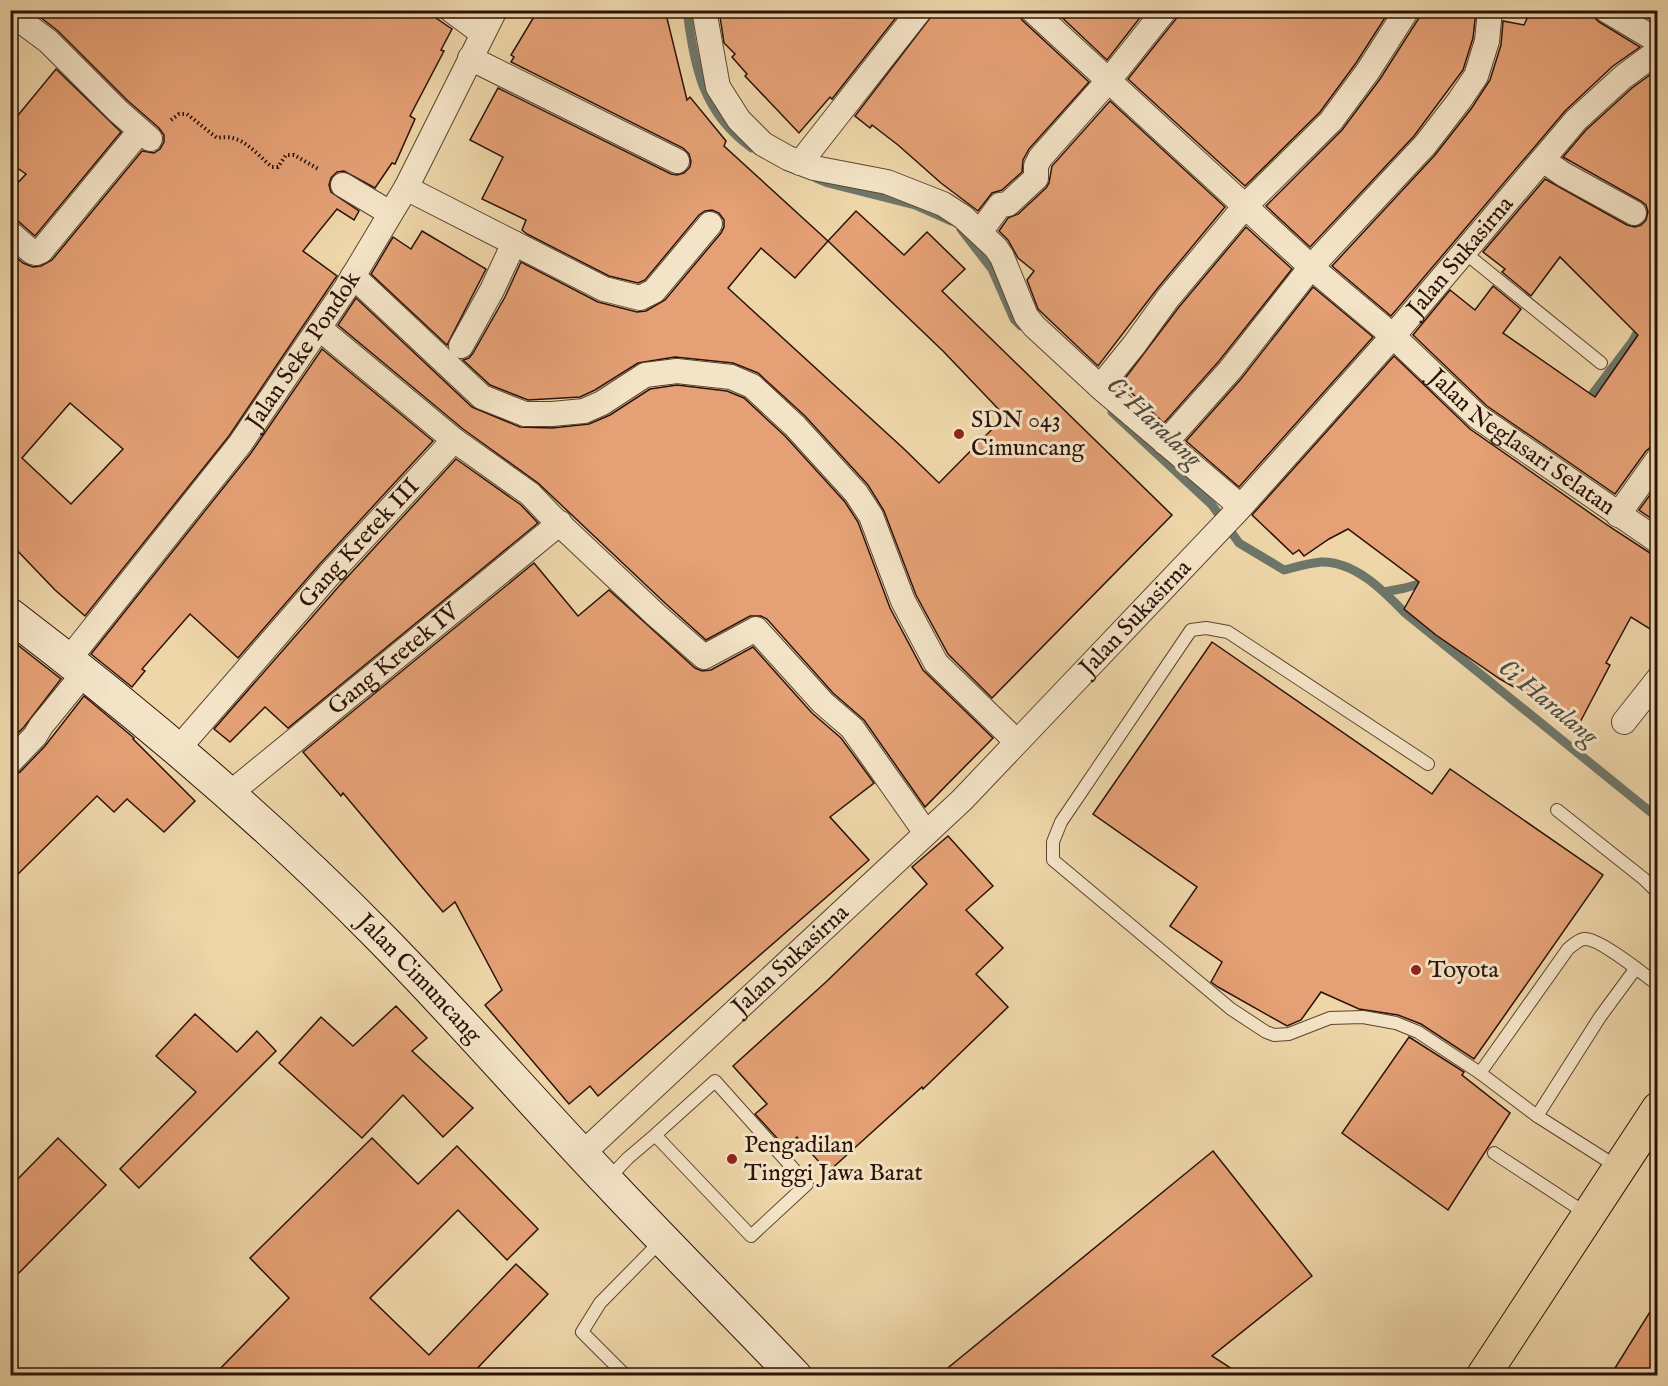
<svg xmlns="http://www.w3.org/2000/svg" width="1668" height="1386" font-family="'IM FELL English',serif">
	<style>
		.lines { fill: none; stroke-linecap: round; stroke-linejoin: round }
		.stream { stroke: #6d7669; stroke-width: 9 }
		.building { fill: #e5a075; stroke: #2a1209; stroke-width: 1.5; fill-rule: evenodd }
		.lane-casing { stroke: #5b4331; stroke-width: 14 }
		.street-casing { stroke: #5b4331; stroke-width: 26 }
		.secondary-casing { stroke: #2a1209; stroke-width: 35 }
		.highway-casing { stroke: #2a1209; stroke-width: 35 }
		.path { stroke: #2a1209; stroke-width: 4; stroke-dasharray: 1.5 3; stroke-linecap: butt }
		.lane { stroke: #f4e4c7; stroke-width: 12 }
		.street { stroke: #f4e4c7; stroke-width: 24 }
		.secondary { stroke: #f4e4c7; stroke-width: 33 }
		.highway { stroke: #eed6a9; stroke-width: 33 }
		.poi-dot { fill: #8f2418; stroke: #f4e4c7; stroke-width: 2 }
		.labels { text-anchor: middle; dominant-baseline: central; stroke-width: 6; stroke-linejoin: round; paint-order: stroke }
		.street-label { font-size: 24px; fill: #2a1209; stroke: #f4e4c7 }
		.poi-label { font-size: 24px; fill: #2a1209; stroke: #f4e4c7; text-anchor: start }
		.water-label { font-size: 26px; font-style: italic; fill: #514c41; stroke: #f4e4c7 }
	</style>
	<rect width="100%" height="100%" fill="#eed6a9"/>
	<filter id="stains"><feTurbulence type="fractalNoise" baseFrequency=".00333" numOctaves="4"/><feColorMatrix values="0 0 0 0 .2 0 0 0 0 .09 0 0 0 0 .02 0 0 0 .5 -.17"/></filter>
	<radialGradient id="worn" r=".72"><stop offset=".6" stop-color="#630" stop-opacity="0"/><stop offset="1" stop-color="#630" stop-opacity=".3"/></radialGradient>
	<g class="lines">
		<!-- stream -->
		<g class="stream">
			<path d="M687 10C694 67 703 113 752 148"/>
			<polyline points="816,178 828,183 915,205 951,221"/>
			<polyline points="961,229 992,269 1014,319 1021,326"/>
			<polyline points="1585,404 1632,342 1643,323"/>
			<path d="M1112 412 1212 505 1239 543 1284 570C1296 567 1309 563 1321 562 1354 561 1383 590 1404 612L1658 818"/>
			<polyline points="1384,592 1405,588 1429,581"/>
		</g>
	</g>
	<!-- building -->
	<g class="building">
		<path d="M31 10H424L452 29 441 50 444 51 410 116 415 119 395 164 392 163 375 188 344 171 337 172 331 178 329 185 331 192 359 211 354 220 337 209 303 251 337 276 334 280 229 436 85 616 55 590 10 543V252L23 263 33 267 41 266 52 260 142 151 154 153 160 149 164 142V135L159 128 128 101 58 31ZM70 403 123 449 71 504 22 458Z"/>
		<path d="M538 10H665L687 100 690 97 726 141 724 146 828 241 856 211 904 255 927 232 965 269 942 291 1172 515 992 698 948 654 916 595 884 511 868 485 805 416 758 373 733 363 675 357 638 363 595 390 580 397 528 400 490 385 463 360 469 358 473 353 505 297 521 262 598 302 637 312 646 311 665 300 721 233 724 227V220L719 213 712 210 705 211 699 215 645 280 638 283 609 276 527 234 522 230 526 220 482 199 503 157 470 140 498 88 671 174 677 175 684 173 690 167 691 161 689 154 683 148 511 62 514 57 511 55ZM828 241 943 351 1005 416 939 483 903 448 728 288 761 248 795 278Z"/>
		<polygon points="719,10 902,10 832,99 830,97 799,133 745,76 747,74 732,57 735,54 724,43"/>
		<polygon points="941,10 1018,10 1022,20 1089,82 1029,149 1023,160 1022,172 1002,190 992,193 978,211 941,183 898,145 872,125 870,128 855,116 933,14 936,16"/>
		<polygon points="1054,10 1146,10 1107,60"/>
		<polygon points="1179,10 1390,10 1356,63 1320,112 1245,186 1128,79 1176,19"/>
		<polygon points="1421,10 1476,11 1473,38 1463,70 1414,136 1310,247 1266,206 1342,130 1380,79 1419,18"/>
		<polygon points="1531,10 1592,10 1594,17 1599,22 1640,47 1613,66 1565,111 1391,316 1332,266 1435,155 1471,109 1490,80 1501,45 1503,21 1524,25"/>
		<polygon points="1635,10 1658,10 1658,24"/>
		<polygon points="56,69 121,132 35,236 19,222 10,219 10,191 26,174 10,163 10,125"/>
		<polygon points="1658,69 1658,445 1652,446 1646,451 1615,494 1487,406 1413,335 1450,290 1475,310 1493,286 1521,309 1503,333 1595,397 1638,335 1560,257 1531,296 1502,272 1505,269 1483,252 1545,179 1627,225 1635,227 1641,225 1646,220 1648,212 1646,205 1641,201 1563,157 1586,130 1632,88"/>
		<polygon points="1110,101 1225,207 1157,289 1098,366 1038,309 1027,280 1034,271 1018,258 1008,240 999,231 1008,218 1018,214 1046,188 1049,183 1052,166"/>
		<polygon points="1246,227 1292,269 1219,361 1164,423 1123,385 1120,385 1179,307"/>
		<polygon points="422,231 486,269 447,345 371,274 393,237 411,249"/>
		<polygon points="1313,287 1373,337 1239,487 1186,441 1241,379"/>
		<polygon points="356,298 472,407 520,427 552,428 589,424 610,415 650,389 677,385 727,391 744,398 785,436 845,502 858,522 890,608 923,670 993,738 925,807 864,720 833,693 767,619 761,616 750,616 706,640 666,604 538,483 463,429 338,325"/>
		<polygon points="322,349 433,441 318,566 238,658 190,614 142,669 145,671 132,687 91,654 251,453"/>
		<polygon points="1394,356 1470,429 1610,527 1650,553 1658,555 1658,634 1631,617 1606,663 1610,665 1577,728 1540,702 1500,679 1436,635 1404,609 1419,582 1348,529 1329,539 1304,556 1299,550 1293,554 1252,515"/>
		<polygon points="456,459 521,505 538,523 288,728 265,707 230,742 214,729 340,585"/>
		<polygon points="1658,484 1658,523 1639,510"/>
		<polygon points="534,563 578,616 609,590 695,668 702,671 711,670 753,647 812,713 841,738 874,783 830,817 869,860 598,1096 590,1086 569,1104 485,1005 502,990 455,902 443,912 343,793 341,796 303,752"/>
		<polygon points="10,639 61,679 24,727 10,741"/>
		<polygon points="1212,642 1432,794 1450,769 1603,875 1474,1059 1421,1024 1398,1015 1359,1009 1321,992 1301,1020 1287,1026 1218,987 1211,982 1222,962 1170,926 1197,887 1093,814"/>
		<polygon points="84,696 134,738 133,739 195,801 164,832 127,799 114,812 97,796 10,882 10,776 20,772 45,746"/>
		<polygon points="948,836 993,886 966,910 1003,948 976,974 1008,1007 923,1089 922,1087 828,1172 797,1137 786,1148 755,1114 767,1104 733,1066 826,982 927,884 912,867"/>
		<polygon points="396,1006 427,1038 412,1051 473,1108 443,1137 403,1095 362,1138 279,1063 321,1017 353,1046"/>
		<polygon points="195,1014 237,1052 257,1031 276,1051 139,1188 120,1169 196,1092 156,1056"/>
		<polygon points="1409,1037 1464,1072 1462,1075 1510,1113 1448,1210 1342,1133"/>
		<polygon points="58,1138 106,1185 10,1282 10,1187"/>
		<polygon points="372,1138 418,1184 457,1146 538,1229 507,1260 458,1210 370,1298 429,1355 516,1264 548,1294 470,1376 213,1376 289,1298 250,1258"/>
		<polygon points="1213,1151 1312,1276 1212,1356 1243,1376 938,1376"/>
		<polygon points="1658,1299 1658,1376 1610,1376"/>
	</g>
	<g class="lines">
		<defs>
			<g id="lane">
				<polyline points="1464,252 1601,363"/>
				<polyline points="1428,764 1228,632 1206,628 1191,630 1061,822 1053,842 1053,860 1231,1009 1266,1032 1274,1035 1289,1034 1330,1018 1363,1017 1396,1023 1418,1032 1480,1073 1537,1116 1600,1017 1636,968"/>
				<polyline points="1557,810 1644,879 1658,893"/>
				<path d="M1480 1073 1568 949C1573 945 1578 940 1584 939 1598 937 1645 975 1658 985"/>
				<polyline points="1537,1116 1619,1168"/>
				<polyline points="1494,1153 1587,1214"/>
				<polyline points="608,1179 628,1158 655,1135 751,1236 807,1184 715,1081 655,1135"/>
				<polyline points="626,1376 582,1332 600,1303 662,1240"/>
			</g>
			<g id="street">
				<polyline points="451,10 482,33"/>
				<polyline points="704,10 718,87 739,120 763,144 788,158 814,168 887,182 943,204 963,217 996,248 1002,257 1026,316 1034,326 1100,387 1240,506"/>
				<path id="s1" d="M1032 10 1311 267 1393 336 1478 417 1658 541"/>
				<polyline points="1606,10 1658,41"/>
				<polyline points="10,13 48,41 118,111 150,139"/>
				<polyline points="470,58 677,161"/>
				<polyline points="1543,160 1563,174 1634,213"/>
				<polyline points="800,163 920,10"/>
				<polyline points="343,185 390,213"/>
				<polyline points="406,188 604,289 640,298 654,291 710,224"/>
				<polyline points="980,232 1000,205 1008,204 1036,178 1036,166 1040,158 1109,80 1165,10"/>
				<polyline points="10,233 32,252 36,253 41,251 140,131"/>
				<polyline points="353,276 482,397 525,414 552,414 584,411 602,403 645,375 677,371 731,377 752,386 795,426 856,493 871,516 903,601 936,663 1016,741"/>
				<polyline points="319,328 454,440"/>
				<polyline points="461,346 492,290 514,243"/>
				<polyline points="1100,387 1134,345 1168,298 1246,205 1331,121 1368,71 1407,10"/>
				<polyline points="1165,443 1230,370 1311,267 1425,145 1459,101 1476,76 1487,41 1490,10"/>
				<polyline points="1618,515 1658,459"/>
				<path id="s2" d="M69 659 240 444 346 288 406 188 495 10"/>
				<polyline points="1624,722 1658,679"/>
				<path id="s3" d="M178 749 329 575 454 440 530 494 551 516 656 615 704 657 756 629 823 703 852 728 926 833"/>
				<polyline points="10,762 35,736 41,726 85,672"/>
				<path id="s4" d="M228 795 560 523"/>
				<path id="s5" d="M582 1154 962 800 1237 511 1393 336 1576 120 1623 77 1658 51"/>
			</g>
			<g id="secondary">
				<path id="s6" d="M10 615C140 714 265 820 379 936 458 1016 531 1101 608 1182 669 1247 733 1311 795 1376"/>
			</g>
			<polyline id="highway" points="1483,1376 1658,1109"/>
		</defs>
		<!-- lane casing -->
		<use href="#lane" class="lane-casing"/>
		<!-- street casing -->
		<use href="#street" class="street-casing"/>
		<!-- secondary casing -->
		<use href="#secondary" class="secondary-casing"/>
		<!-- highway casing -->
		<use href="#highway" class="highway-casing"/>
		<!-- path -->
		<path class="path" d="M171 120 179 114H187L217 138C242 133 254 152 272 167H278L286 155H294L320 170"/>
		<!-- lane -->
		<use href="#lane" class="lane"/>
		<!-- street -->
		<use href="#street" class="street"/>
		<!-- secondary -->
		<use href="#secondary" class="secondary"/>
		<!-- highway -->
		<use href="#highway" class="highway"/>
	</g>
	<!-- markers -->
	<g class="poi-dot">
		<circle cx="959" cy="434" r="6"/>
		<circle cx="1416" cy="970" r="6"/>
		<circle cx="732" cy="1159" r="6"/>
	</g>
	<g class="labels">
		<!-- street labels -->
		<g class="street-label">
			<text stroke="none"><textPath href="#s5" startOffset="1257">Jalan Sukasirna</textPath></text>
			<text stroke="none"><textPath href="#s2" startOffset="388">Jalan Seke Pondok</textPath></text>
			<text stroke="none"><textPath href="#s1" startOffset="654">Jalan Neglasari Selatan</textPath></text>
			<text stroke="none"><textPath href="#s3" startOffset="274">Gang Kretek III</textPath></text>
			<text stroke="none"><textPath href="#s5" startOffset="771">Jalan Sukasirna</textPath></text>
			<text stroke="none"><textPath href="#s4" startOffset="214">Gang Kretek IV</textPath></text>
			<text stroke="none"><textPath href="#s5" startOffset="285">Jalan Sukasirna</textPath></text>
			<text stroke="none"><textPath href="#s6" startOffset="548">Jalan Cimuncang</textPath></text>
		</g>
		<!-- poi labels -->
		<g class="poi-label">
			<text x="971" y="420">SDN 043<tspan x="971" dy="28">Cimuncang</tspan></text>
			<text x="1428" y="970">Toyota</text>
			<text x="744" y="1145">Pengadilan<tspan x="744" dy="28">Tinggi Jawa Barat</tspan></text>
		</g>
		<!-- water labels -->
		<g class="water-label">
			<text transform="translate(1154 422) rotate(43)">Ci Haralang</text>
			<text transform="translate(1548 702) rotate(39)">Ci Haralang</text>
		</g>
	</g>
	<!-- margin -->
	<rect width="1668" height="1386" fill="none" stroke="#eed6a9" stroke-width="36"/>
	<rect x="12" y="12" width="1644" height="1362" fill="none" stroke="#2a1209" stroke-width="3"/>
	<rect x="18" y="18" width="1632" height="1350" fill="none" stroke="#2a1209" stroke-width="1.5"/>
	<rect width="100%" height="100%" filter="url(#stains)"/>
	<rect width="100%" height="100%" fill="url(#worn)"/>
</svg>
